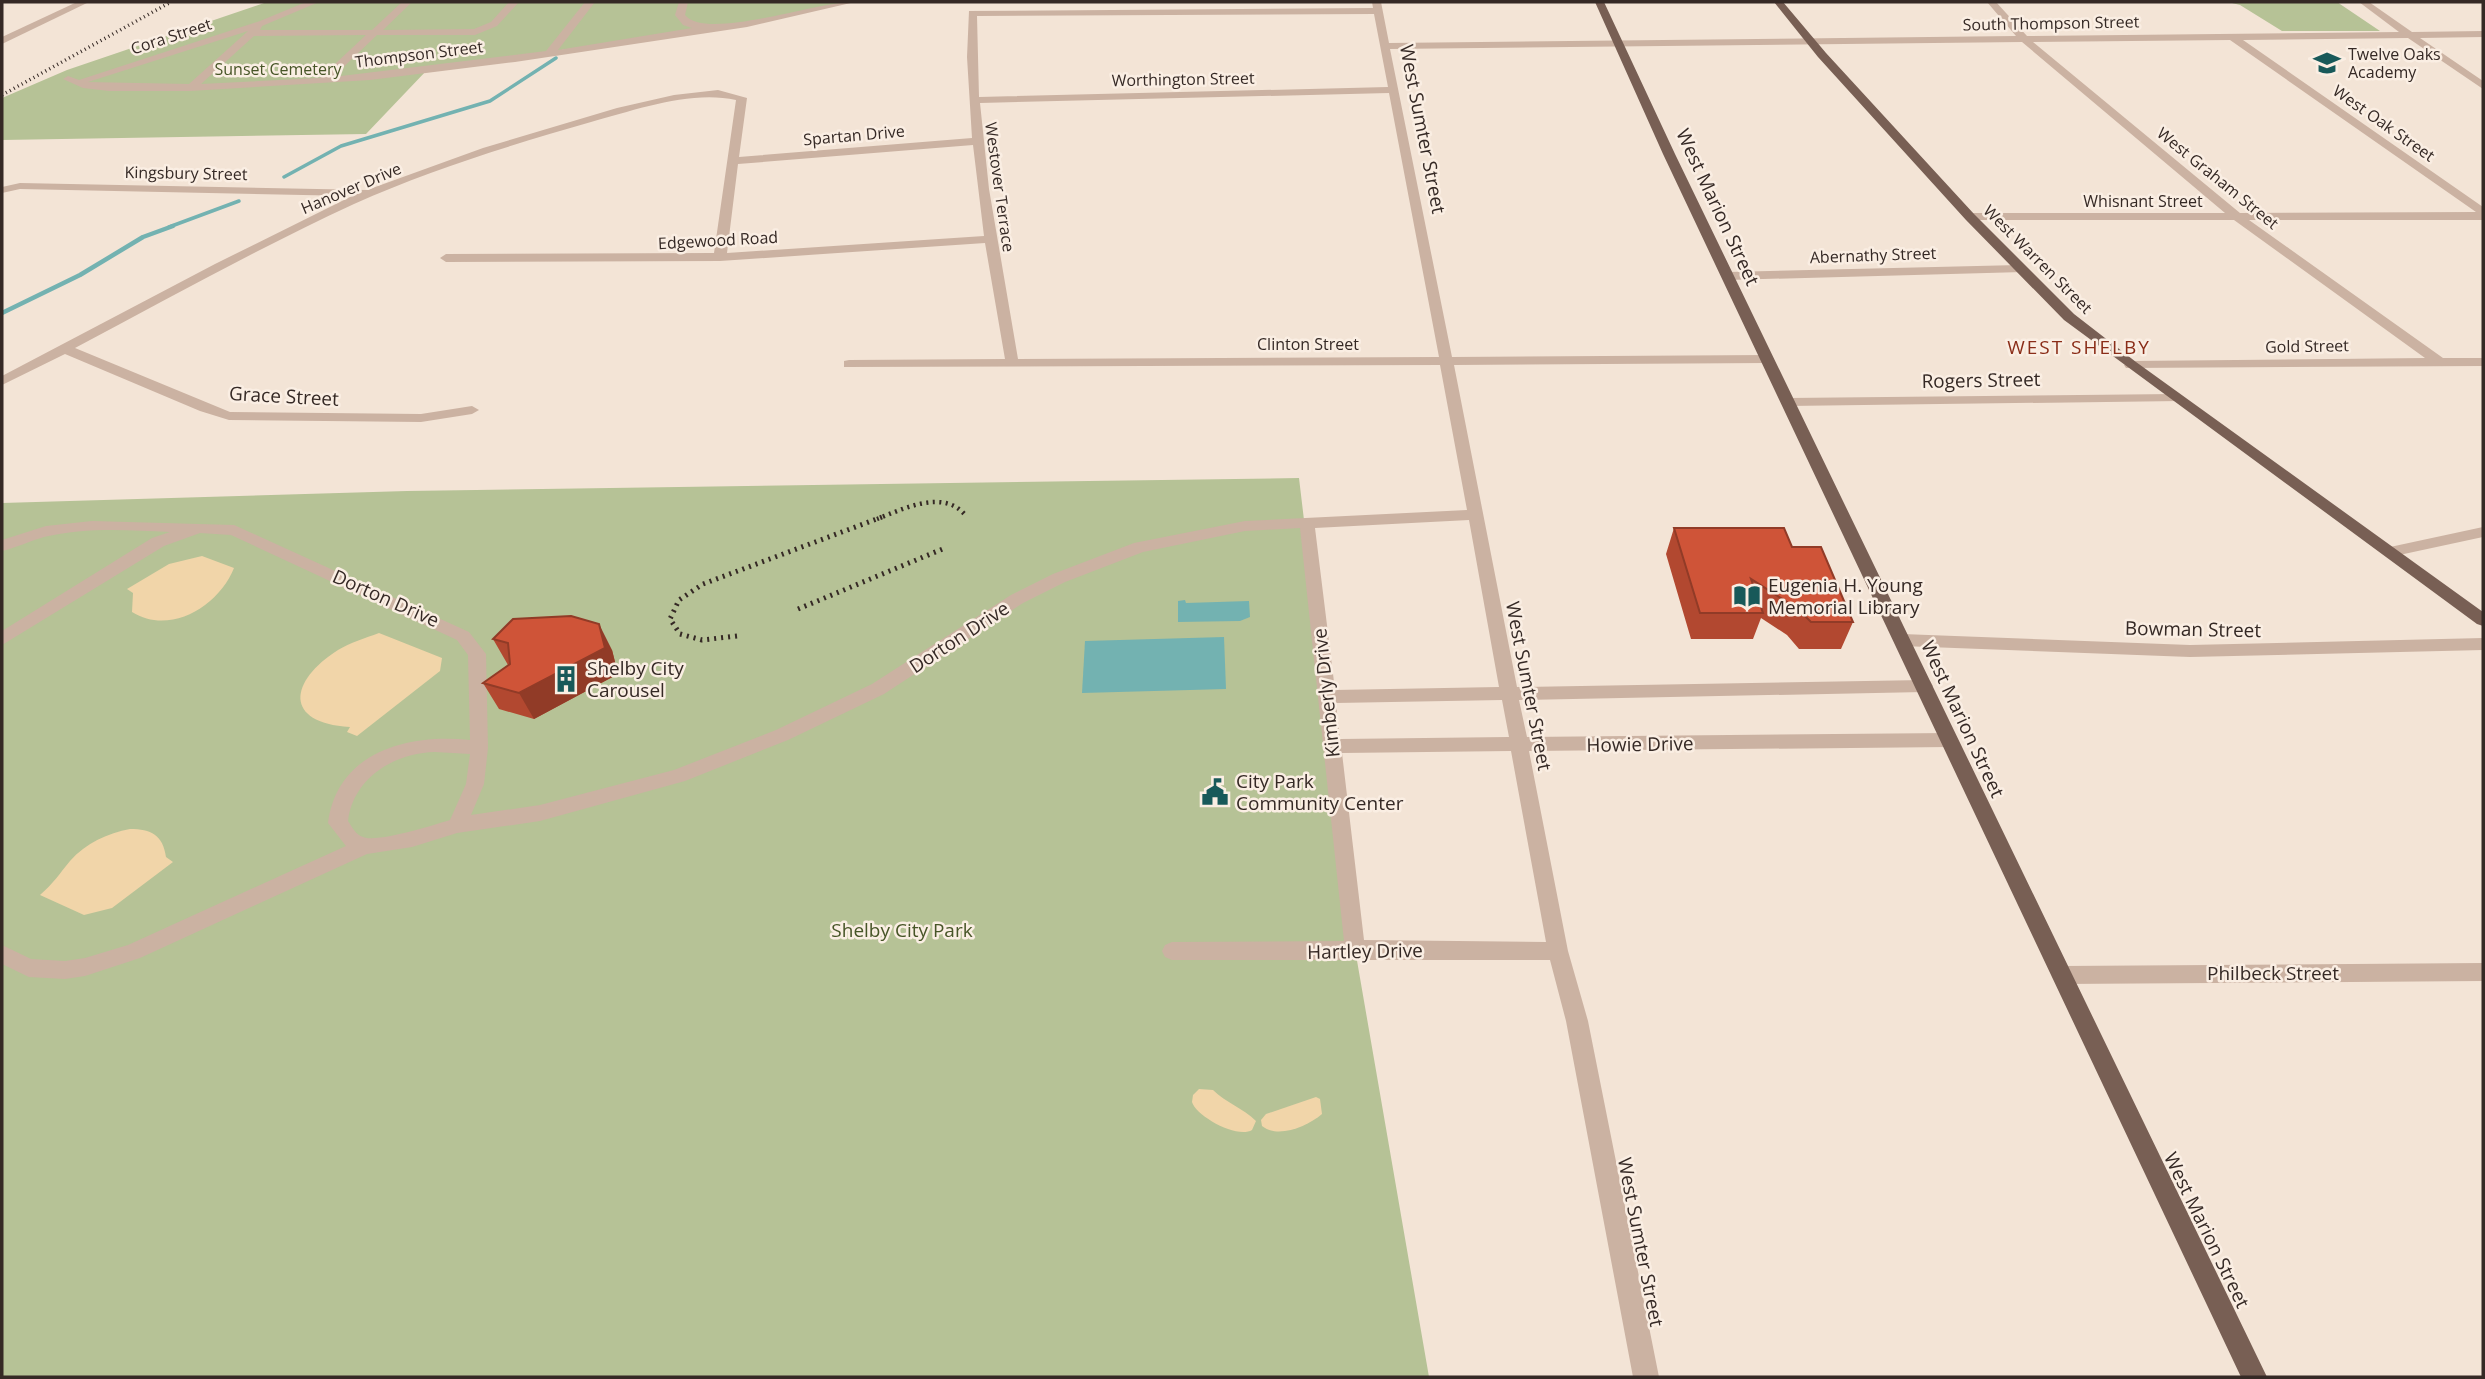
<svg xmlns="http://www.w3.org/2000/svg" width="2485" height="1379" font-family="'Open Sans',sans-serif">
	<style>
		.green { fill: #b6c296 }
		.sand { fill: #f1d5a9 }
		.water { fill: #73b2b1 }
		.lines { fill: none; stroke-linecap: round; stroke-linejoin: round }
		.stream-far1 { stroke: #73b2b1; stroke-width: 3.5 }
		.stream { stroke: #73b2b1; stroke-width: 4.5 }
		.minor { fill: #cbb2a2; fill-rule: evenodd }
		.major { fill: #785f54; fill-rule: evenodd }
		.rail-far2 { stroke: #352925; stroke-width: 3.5; stroke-dasharray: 1 3.5; stroke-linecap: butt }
		.rail-far1 { stroke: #352925; stroke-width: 4.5; stroke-dasharray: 2 4.5; stroke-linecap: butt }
		.rail { stroke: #352925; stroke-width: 5; stroke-dasharray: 2 5; stroke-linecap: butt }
		.wall { fill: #b24830 }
		.shaded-wall { fill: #913b27 }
		.building { fill: #cf5438; stroke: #913b27; stroke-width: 2 }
		.labels { text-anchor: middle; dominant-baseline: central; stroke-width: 5; stroke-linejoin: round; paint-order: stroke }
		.far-street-label { font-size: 16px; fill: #352925; stroke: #faeee3 }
		.far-poi-label { font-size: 16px; fill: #352925; stroke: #faeee3; text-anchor: start }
		.far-park-label { font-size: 16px; fill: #475527; stroke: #faeee3 }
		.street-label { font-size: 19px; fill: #352925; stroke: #faeee3 }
		.far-quarter-label { font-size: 19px; letter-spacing: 2px; fill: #8a2d18; stroke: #faeee3 }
		.poi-label { font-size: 19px; fill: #352925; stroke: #faeee3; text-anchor: start }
		.park-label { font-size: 19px; fill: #475527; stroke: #faeee3 }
	</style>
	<rect width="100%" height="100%" fill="#f3e4d6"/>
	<!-- green -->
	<g class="green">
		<polygon points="267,2 850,2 790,16 427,70 366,134 2,140 2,98 67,70"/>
		<polygon points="2228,2 2337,2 2380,31 2282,31 2240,5"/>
		<polygon points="1299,478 1355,949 1429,1377 2,1377 2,503 407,491"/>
	</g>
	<!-- sand -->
	<g class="sand">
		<path d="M202 556 234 568C219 606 170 636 132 612L133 593 127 589 169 564Z"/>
		<path d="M379 633 442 658 440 671 357 736 347 732 350 727C283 723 289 681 338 650 350 643 365 638 379 633Z"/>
		<path d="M130 829C151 829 163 835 166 857L173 862 112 908 84 915 40 895C53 884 60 873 70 861 86 843 108 833 130 829Z"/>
		<path d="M1199 1089 1213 1090C1226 1103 1243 1108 1256 1121L1252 1130C1237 1139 1196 1116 1192 1102L1193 1095Z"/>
		<path d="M1316 1097 1320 1099 1322 1114C1308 1126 1278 1139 1262 1126L1261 1120 1266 1114Z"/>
	</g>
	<!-- water -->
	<g class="water">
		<polygon points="1185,600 1186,603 1249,601 1250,617 1240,621 1178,622 1178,601"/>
		<polygon points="1224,637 1226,689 1082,693 1085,641"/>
	</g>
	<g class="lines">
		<!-- stream-far1 -->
		<g class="stream-far1">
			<polyline points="284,177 341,146 490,101 556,58"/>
			<polyline points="169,227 239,201"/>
		</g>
		<!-- stream -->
		<polyline class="stream" points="2,313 80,275 143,237 173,226"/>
		<!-- minor -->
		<g class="minor">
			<polygon points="77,2 89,2 2,44 2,37"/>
			<path d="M306 2H319L262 26 260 30H372L402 2H412L383 30 474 29 491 22 509 2H519L497 26 475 35H377L333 77 546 51 585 2H595L558 50 692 28 683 25 675 15 679 2H688L685 15C707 42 820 0 855 2L747 27 515 62 370 80 190 91H109L83 88 63 79 68 76 79 80 260 21ZM248 31 189 84 86 82H88ZM366 35 320 78 201 84 254 36Z"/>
			<path d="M1372 2H1381L1389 43 2016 36 1987 2H1996L2027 36 2399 32 2359 2H2369L2412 32 2483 31V37L2420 38 2483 81V89L2408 38 2243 40 2483 207V220H2249L2443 358H2483V366L2126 368 2124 365 2131 361 2425 358 2234 220H1966V214L1970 213H2225L2022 42 1390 49 1452 357 1767 355 1774 359 1767 363 1454 365 1517 687 1924 680 1930 681 1933 686 1930 691 1924 692 1519 700 1527 737 1949 733 1955 735 1958 740 1955 745 1949 747 1529 751 1568 951 1588 1021 1659 1377H1633L1566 1021 1550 960H1172L1165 957 1162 951 1165 945 1172 942 1344 941 1300 528 1245 531 1143 552 1065 582 1023 603 884 694 788 740 685 781 540 821 457 833 412 847 367 854 140 958 85 976 65 979 29 977 2 964V945L31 959 65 961 85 958 128 945 346 846 328 823C337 752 408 733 470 740L468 655 457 640 231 535 200 533 164 546 2 645V631L152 538 170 532C128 530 85 527 44 537 29 541 16 548 2 551V540L46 526 92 521 234 525 469 632 486 654 488 748 484 784 471 815 540 805 674 770 776 730 872 684 1011 595 1053 574 1134 543 1245 521 1467 510 1440 365 844 367V361L849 360 1005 359 985 243 720 261 446 262 440 258 446 254 714 253 736 100C690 90 636 110 591 122 511 145 429 170 354 204 259 248 167 299 75 348L230 412 421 414 472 406 479 410 472 414 421 422 229 420 200 411 65 354 2 385V376L215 264 352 196 20 189 2 193V187L20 183 367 190 483 148 617 108 674 95 718 90 747 98 739 157 972 138 967 57 969 11 1373 8ZM1374 14 1388 87 979 97 977 16ZM2230 40 2476 212 2240 213 2033 42ZM1389 93 1439 357 1018 359 989 189 980 103ZM973 145 984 236 727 253 738 164ZM1469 520 1499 687 1335 690 1315 528ZM1502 700 1509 737 1340 739 1336 703ZM1511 751 1546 942 1364 940 1342 753ZM435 752 470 754 466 784 450 820C433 825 378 843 363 837 356 835 352 827 348 821 353 778 394 753 435 752Z"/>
			<polygon points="2019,265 2023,266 2023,272 1728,280 1722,276 1728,272"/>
			<polygon points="2175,394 2180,395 2180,401 1788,406 1781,402 1788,398"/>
			<polygon points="2483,527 2483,537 2390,557 2382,552 2390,547"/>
			<polygon points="1902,634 2190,645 2483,638 2483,650 2190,657 1902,646 1894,640"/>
			<polygon points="2483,963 2483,981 2062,984 2055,981 2052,975 2055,969 2062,966"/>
		</g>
		<!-- major -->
		<g class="major">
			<polygon points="1595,2 1604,2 1675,154 2267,1377 2241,1377 1663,154"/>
			<polygon points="1774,2 1783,2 1826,53 1974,214 2074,314 2136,362 2483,612 2483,626 2477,624 2064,320 1966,220 1818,57"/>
		</g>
		<!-- rail-far2 -->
		<polyline class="rail-far2" points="2,95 171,2"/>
		<!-- rail-far1 -->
		<path class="rail-far1" d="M877 519C903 509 944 488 966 516"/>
		<!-- rail -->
		<g class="rail">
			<polyline points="798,609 945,548"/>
			<polyline points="737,636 702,640 680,634 670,619 679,600 703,584 882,517"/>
		</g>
	</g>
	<!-- wall -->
	<g class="wall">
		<polygon points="1674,528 1792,547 1853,622 1841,649 1799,649 1787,635 1761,618 1753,639 1691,639 1666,554"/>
		<polygon points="493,639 612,650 618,674 534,719 499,709 483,683 508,665"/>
	</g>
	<!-- shaded-wall -->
	<polygon class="shaded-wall" points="599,624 612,650 618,674 534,719 519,693"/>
	<!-- building -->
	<g class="building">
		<polygon points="1674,528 1784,528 1792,547 1821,547 1853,622 1811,622 1798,609 1751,579 1763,613 1700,613"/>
		<polygon points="571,616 599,624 605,648 519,693 483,683 510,664 508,643 493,639 513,619"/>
	</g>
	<!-- icons -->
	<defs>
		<symbol id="school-bare" viewBox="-9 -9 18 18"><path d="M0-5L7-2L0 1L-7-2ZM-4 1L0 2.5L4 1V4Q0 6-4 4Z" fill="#185959" stroke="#faeee3" stroke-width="2.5" paint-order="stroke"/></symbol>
		<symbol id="library-bare" viewBox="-9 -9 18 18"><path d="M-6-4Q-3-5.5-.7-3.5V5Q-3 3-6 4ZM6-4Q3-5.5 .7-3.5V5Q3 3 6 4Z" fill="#185959" stroke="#faeee3" stroke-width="2.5" paint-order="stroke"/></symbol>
		<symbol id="building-bare" viewBox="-9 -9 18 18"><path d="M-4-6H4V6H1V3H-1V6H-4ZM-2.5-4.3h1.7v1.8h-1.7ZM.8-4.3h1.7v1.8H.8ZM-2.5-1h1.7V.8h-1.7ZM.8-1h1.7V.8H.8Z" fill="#185959" stroke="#faeee3" stroke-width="2.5" paint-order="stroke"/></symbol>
		<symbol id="civic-bare" viewBox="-9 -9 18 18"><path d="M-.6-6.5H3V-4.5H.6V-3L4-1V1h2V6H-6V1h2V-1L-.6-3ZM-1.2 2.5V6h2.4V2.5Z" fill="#185959" stroke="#faeee3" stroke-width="2.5" paint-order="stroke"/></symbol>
	</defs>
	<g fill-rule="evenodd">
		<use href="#school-bare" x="2308" y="44" width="38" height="38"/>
		<use href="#library-bare" x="1728" y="577" width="38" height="38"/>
		<use href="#building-bare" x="547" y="660" width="38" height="38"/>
		<use href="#civic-bare" x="1196" y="773" width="38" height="38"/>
	</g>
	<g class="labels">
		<!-- far-street labels -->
		<g class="far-street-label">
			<text transform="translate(2051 23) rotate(-1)">South Thompson Street</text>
			<text transform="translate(171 36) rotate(-18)">Cora Street</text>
			<text transform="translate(419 54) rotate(-7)">Thompson Street</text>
			<text transform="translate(1183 79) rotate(-1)">Worthington Street</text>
			<text transform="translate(2384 123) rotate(35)">West Oak Street</text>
			<text transform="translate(854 135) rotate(-5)">Spartan Drive</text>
			<text transform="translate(186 173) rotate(1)">Kingsbury Street</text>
			<text transform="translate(2218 178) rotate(39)">West Graham Street</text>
			<text transform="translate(1000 187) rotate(82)">Westover Terrace</text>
			<text transform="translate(351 188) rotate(-23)">Hanover Drive</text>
			<text x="2143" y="201">Whisnant Street</text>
			<text transform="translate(718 240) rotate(-3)">Edgewood Road</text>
			<text transform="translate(1873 255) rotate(-2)">Abernathy Street</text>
			<text transform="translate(2038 259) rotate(45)">West Warren Street</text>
			<text x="1308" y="344">Clinton Street</text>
			<text transform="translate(2307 346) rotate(-1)">Gold Street</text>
		</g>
		<!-- far-poi labels -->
		<g class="far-poi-label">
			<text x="2348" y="54">Twelve Oaks<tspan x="2348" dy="18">Academy</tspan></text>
		</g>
		<!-- far-park labels -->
		<g class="far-park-label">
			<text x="278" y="69">Sunset Cemetery</text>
		</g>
		<!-- street labels -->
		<g class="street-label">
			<text transform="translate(1423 129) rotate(79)">West Sumter Street</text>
			<text transform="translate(1718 207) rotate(65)">West Marion Street</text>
			<text transform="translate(1981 380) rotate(-1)">Rogers Street</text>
			<text transform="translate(284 396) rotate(3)">Grace Street</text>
			<text transform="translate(386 598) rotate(24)">Dorton Drive</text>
			<text transform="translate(2193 629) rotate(1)">Bowman Street</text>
			<text transform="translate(959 637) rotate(-33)">Dorton Drive</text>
			<text transform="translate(1529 686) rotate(79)">West Sumter Street</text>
			<text transform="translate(1326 693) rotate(-96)">Kimberly Drive</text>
			<text transform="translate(1963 719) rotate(65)">West Marion Street</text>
			<text transform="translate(1640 744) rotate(-1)">Howie Drive</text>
			<text transform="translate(1365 951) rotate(-1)">Hartley Drive</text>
			<text x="2273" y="973">Philbeck Street</text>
			<text transform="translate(2207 1230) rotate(64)">West Marion Street</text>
			<text transform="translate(1641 1242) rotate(79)">West Sumter Street</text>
		</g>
		<!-- far-quarter labels -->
		<g class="far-quarter-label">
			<text x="2079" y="347">WEST SHELBY</text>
		</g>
		<!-- poi labels -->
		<g class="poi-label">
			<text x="1768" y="585">Eugenia H. Young<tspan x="1768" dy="22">Memorial Library</tspan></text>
			<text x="587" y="668">Shelby City<tspan x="587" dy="22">Carousel</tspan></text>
			<text x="1236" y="781">City Park<tspan x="1236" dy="22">Community Center</tspan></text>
		</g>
		<!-- park labels -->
		<g class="park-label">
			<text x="902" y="930">Shelby City Park</text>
		</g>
	</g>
	<!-- border -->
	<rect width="2485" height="1379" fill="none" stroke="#352925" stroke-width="7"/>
</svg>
